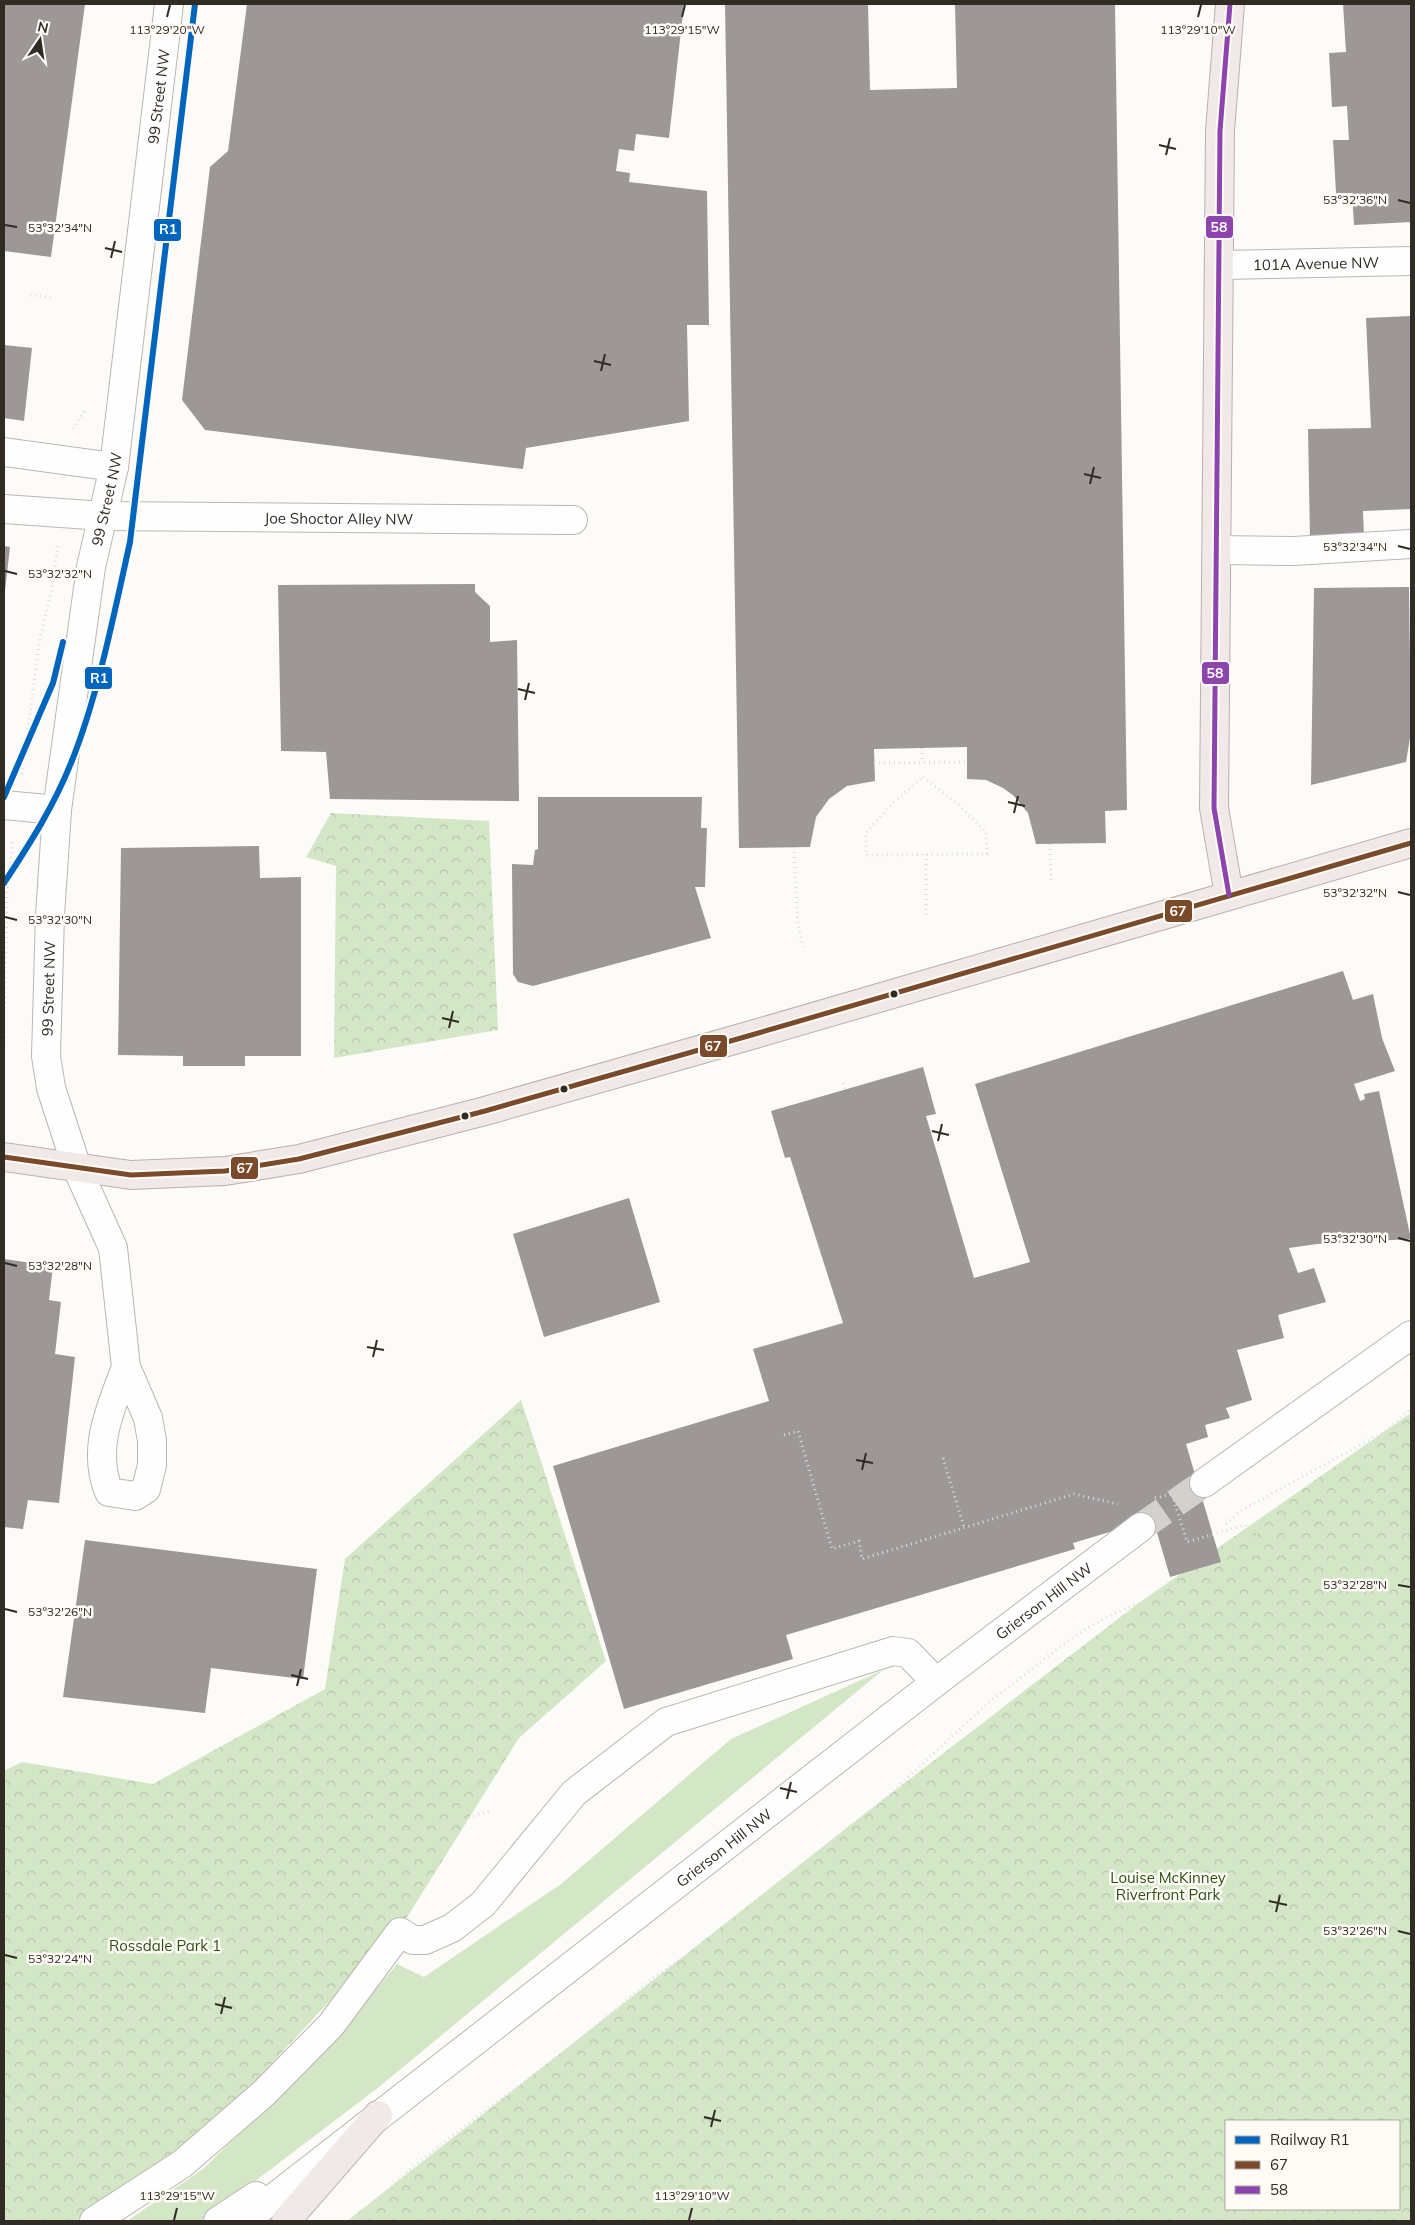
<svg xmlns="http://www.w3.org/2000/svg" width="1415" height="2225" font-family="Mulish,sans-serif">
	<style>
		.grass { fill: #d3e7c6 }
		.park { fill: url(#park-crowns); fill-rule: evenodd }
		.building { fill: #9d9797 }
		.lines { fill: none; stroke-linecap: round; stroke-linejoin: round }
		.minor-tunnel { stroke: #d4d1cd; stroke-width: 28; stroke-dasharray: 28 14; stroke-linecap: butt }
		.minor-casing { stroke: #bab7b2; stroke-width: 30 }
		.major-casing { stroke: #bdafa9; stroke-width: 30 }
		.path { stroke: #dedddc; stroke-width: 3; stroke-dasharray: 1 4; stroke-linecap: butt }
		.minor { stroke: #fffefe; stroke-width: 28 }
		.major { stroke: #f1e9e7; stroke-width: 28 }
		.bus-1-casing { stroke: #fefbf7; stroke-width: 9 }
		.bus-2-casing { stroke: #fefbf7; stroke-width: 9 }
		.bus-1 { stroke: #7a4b2a; stroke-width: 5 }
		.bus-2 { stroke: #8e44ad; stroke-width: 5 }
		.rail-1-casing { stroke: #fefbf7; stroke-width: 10 }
		.rail-1 { stroke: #0065bd; stroke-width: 6 }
		.ticks { fill: none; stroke: #302b23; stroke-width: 2 }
		.bus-dot { fill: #302b23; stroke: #fefbf7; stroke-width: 2 }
		.labels { text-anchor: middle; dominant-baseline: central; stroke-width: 5; stroke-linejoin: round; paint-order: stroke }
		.street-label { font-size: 15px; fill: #302b23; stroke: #fefbf7 }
		.park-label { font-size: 15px; fill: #2d5113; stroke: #fefbf7 }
		.ticks-label { font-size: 12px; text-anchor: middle; fill: #302b23; stroke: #fefbf7; stroke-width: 5; stroke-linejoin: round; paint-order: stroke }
		.line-badge { stroke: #fefbf7; stroke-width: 2 }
		.badge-label { font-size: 14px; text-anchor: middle; font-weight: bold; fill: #fff }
	</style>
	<defs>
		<pattern id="park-crowns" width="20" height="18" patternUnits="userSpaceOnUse" patternTransform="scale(1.25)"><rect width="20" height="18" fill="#d3e7c6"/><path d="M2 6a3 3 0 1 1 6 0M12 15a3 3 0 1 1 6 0" fill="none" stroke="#b5c6aa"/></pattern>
	</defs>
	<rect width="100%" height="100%" fill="#fdfbf8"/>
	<!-- grass -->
	<polygon class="grass" points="883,1670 379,2087 212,2214 200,2221 127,2221 203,2169 330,2044 397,1964 424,1977 561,1884 731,1739"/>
	<!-- park -->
	<g class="park">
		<polygon points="331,813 489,821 498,1030 334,1058 336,866 306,857"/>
		<polygon points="521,1400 606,1661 519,1738 406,1919 233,2105 145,2174 76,2221 4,2221 4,1771 22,1762 153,1784 325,1689 345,1559"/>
		<path d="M1411 1413V2221H347L863 1815 1136 1605ZM1226 2121H1399V2209H1226Z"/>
	</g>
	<!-- building -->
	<g class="building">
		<polygon points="4,4 85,4 51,257 4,251"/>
		<polygon points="247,4 684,4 669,138 636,134 634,151 619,149 616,171 630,173 629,182 707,191 709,325 687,325 689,421 526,448 523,469 205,430 182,400 210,167 228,151"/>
		<polygon points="725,4 868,4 870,90 957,88 955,4 1115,4 1127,810 1105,811 1106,843 1036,844 1028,813 1014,796 1003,788 986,780 967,779 967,747 874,749 875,781 847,786 829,799 816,817 810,847 739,848"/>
		<polygon points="1343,4 1411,4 1411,222 1354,225 1352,193 1336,193 1333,140 1349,140 1347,106 1332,107 1329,53 1346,52"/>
		<polygon points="1411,316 1411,509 1363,511 1364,537 1310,539 1308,429 1371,428 1366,318"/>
		<polygon points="4,345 32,348 24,421 4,418"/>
		<polygon points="4,546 10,547 5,591 4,591"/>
		<polygon points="475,584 475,592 490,606 490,642 517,640 519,801 330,799 326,752 281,751 278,585"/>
		<polygon points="1409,587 1411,732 1406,762 1311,785 1314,588"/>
		<polygon points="538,797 702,797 701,828 707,828 705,887 695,887 711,938 533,986 518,982 513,974 512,864 533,865 535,850 538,849"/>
		<polygon points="259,846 260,878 301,877 301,1056 245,1056 245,1066 183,1066 183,1056 118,1055 121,848"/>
		<polygon points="1343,971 1353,1000 1373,994 1382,1038 1395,1071 1354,1084 1360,1101 1365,1099 1364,1094 1379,1091 1411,1239 1317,1244 1289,1248 1298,1273 1314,1268 1326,1302 1278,1315 1284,1338 1237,1350 1252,1400 1226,1408 1230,1418 1205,1425 1208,1437 1186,1444 1221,1562 1170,1577 1153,1519 1073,1543 1075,1549 786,1635 793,1659 624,1709 553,1466 769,1401 753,1349 843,1323 790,1157 785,1158 771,1111 923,1067 936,1114 926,1116 974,1278 1030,1262 975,1084"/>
		<polygon points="629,1198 660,1302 544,1337 513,1234"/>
		<polygon points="4,1259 53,1266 49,1300 61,1302 55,1354 75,1357 59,1503 28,1500 23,1529 4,1527"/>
		<polygon points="85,1540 317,1569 303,1679 211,1668 205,1713 63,1697"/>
	</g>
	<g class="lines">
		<!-- minor-tunnel -->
		<polyline class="minor-tunnel" points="1141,1527 1204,1483"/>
		<defs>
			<g id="minor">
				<path id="s1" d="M1221 265 1411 261"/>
				<polyline points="4,452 114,467"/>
				<path id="s2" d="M4 509 104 516 573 520"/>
				<polyline points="1218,550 1294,551 1411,544"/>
				<polyline points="4,805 57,810"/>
				<path id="s3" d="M126 1367C111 1408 91 1448 109 1492L135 1496 146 1489 152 1465V1441L148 1418 126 1367 113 1248 77 1168 51 1088 46 1056 50 915 57 810 91 567 114 467 169 4"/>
				<polyline points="1204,1483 1411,1335"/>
				<polyline points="94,2221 182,2164 264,2093 331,2025 400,1932 413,1940 425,1940 452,1928 483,1904 574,1793 666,1722 893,1651 908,1653 936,1682"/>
				<polyline points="218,2221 256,2196"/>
				<path id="s4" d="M244 2221 936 1682 1141 1527"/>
			</g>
			<g id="major">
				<polyline points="1229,895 1214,808 1220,131 1230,4"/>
				<polyline points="4,1157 131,1175 225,1171 299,1159 485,1111 755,1034 1411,843"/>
				<polyline points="286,2221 378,2115"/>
			</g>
		</defs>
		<!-- minor casing -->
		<use href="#minor" class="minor-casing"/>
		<!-- major casing -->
		<use href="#major" class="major-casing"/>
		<!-- path -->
		<g class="path">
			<polyline points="30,295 52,298"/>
			<polyline points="73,429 86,409"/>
			<polyline points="922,748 922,763"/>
			<polyline points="874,763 968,762"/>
			<polyline points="22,774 39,644 51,593 58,545"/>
			<polygon points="923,777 958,804 986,832 987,854 866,855 866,833 893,803"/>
			<polyline points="1050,844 1051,880"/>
			<polyline points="794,847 798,924 803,947"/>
			<polyline points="926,854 926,915"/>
			<circle cx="467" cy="932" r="21"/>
			<polyline points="4,1048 7,893 13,839"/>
			<polyline points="843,1083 845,1089"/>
			<polyline points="784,1435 798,1431 832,1549 859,1541 862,1559 1074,1494 1118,1504"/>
			<polyline points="943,1458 964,1527"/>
			<polyline points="1155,1498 1173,1494"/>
			<polyline points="1174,1500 1187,1542 1245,1525 1249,1537 1281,1526 1284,1535 1309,1528 1384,1530 1411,1535"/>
			<polyline points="1226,1524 1240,1511 1384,1432 1411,1409"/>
			<polyline points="1395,1915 1411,1910"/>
			<polyline points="4,2132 105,2040 318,1889 423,1832 490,1811"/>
			<polyline points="1399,2196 1411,2195"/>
			<polyline points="355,2221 414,2166 483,2112 563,2054 653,1978 733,1925 881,1802 987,1704 1056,1650 1084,1630 1115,1613 1175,1588 1203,1567"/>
			<polyline points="866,2221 1138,2039 1255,1974 1291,1956 1378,1921 1411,1916"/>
			<polyline points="1109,2221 1138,2039"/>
			<polyline points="1184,2221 1293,2209"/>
		</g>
		<!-- minor -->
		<use href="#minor" class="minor"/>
		<!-- major -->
		<use href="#major" class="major"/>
		<defs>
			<polyline id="bus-1" points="4,1157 131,1175 225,1171 299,1159 485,1111 755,1034 1411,843"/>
			<polyline id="bus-2" points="1229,895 1214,808 1220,131 1230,4"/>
		</defs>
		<!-- bus-1 casing -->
		<use href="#bus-1" class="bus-1-casing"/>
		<!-- bus-2 casing -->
		<use href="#bus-2" class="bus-2-casing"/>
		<!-- bus-1 -->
		<use href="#bus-1" class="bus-1"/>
		<!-- bus-2 -->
		<use href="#bus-2" class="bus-2"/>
		<defs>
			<g id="rail-1">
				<polyline points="4,797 53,683 63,642"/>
				<path d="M4 883C29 845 54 806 71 763 98 696 114 614 130 542L195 4"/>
			</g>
		</defs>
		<!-- rail-1 casing -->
		<use href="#rail-1" class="rail-1-casing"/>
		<!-- rail-1 -->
		<use href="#rail-1" class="rail-1"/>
	</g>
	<!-- ticks -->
	<path class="ticks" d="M167 17 170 5M682 17 685 5M1198 17 1201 5M1159 145 1176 149M1166 155 1170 138M1398 200 1410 203M5 225 17 227M105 248 122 252M111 258 115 241M594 361 611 365M601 371 605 354M1084 474 1101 478M1090 484 1094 467M1398 546 1410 549M5 571 17 574M518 689 535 693M525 700 529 683M1008 802 1025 806M1014 813 1018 796M1398 892 1410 895M5 917 17 920M442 1018 459 1022M449 1028 453 1011M932 1131 949 1135M938 1141 942 1124M1398 1238 1410 1241M5 1263 17 1266M367 1347 384 1350M373 1357 377 1340M856 1460 873 1463M862 1470 866 1453M1398 1585 1410 1587M5 1609 17 1612M291 1675 308 1679M297 1686 301 1669M780 1788 797 1792M787 1799 791 1782M1269 1901 1287 1905M1276 1912 1280 1895M1398 1931 1410 1934M5 1955 17 1958M215 2004 232 2008M221 2014 225 1997M704 2117 721 2121M711 2127 715 2110M174 2220 177 2208M689 2220 692 2208"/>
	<!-- markers -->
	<g class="bus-dot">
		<circle cx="894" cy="994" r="4.5"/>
		<circle cx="564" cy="1089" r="4.5"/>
		<circle cx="465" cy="1116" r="4.5"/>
	</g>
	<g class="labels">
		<!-- street labels -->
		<g class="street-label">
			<text stroke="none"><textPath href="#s3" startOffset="1588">99 Street NW</textPath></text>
			<text stroke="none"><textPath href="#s1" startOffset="95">101A Avenue NW</textPath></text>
			<text stroke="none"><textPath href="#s3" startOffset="1182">99 Street NW</textPath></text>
			<text stroke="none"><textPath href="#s2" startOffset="335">Joe Shoctor Alley NW</textPath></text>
			<text stroke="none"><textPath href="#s3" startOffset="688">99 Street NW</textPath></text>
			<text stroke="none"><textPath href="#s4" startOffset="1012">Grierson Hill NW</textPath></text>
			<text stroke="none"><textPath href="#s4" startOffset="608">Grierson Hill NW</textPath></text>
		</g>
		<!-- park labels -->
		<g class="park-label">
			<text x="1168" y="1877">Louise McKinney<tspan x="1168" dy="17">Riverfront Park</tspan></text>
			<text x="165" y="1945">Rossdale Park 1</text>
		</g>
	</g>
	<g class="ticks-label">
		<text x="167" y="34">113°29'20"W</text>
		<text x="682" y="34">113°29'15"W</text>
		<text x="1198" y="34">113°29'10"W</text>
		<text x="1355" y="204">53°32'36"N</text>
		<text x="60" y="232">53°32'34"N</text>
		<text x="1355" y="551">53°32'34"N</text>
		<text x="60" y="578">53°32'32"N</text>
		<text x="1355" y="897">53°32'32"N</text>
		<text x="60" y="924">53°32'30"N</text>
		<text x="1355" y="1243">53°32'30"N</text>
		<text x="60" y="1270">53°32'28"N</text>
		<text x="1355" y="1589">53°32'28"N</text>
		<text x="60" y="1616">53°32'26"N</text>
		<text x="1355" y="1935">53°32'26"N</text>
		<text x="60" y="1963">53°32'24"N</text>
		<text x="177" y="2200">113°29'15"W</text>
		<text x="692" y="2200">113°29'10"W</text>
	</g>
	<g class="line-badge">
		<rect x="1205" y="215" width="29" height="24" rx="5" fill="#8e44ad"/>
		<rect x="153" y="218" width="29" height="24" rx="5" fill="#0065bd"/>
		<rect x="1201" y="661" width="29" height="24" rx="5" fill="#8e44ad"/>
		<rect x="84" y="666" width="29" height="24" rx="5" fill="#0065bd"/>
		<rect x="1164" y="899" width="29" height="24" rx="5" fill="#7a4b2a"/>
		<rect x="699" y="1034" width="29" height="24" rx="5" fill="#7a4b2a"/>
		<rect x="230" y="1156" width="29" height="24" rx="5" fill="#7a4b2a"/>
	</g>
	<g class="badge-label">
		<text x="1219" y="232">58</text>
		<text x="168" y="234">R1</text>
		<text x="1215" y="678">58</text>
		<text x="99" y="683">R1</text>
		<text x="1178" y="916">67</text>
		<text x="713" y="1051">67</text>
		<text x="245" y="1173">67</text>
	</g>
	<!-- border -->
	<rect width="1415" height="2225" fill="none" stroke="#302b23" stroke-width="10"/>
	<!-- legend -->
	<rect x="1225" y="2120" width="175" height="90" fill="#fefbf7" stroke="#aca8a2"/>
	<rect x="1235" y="2136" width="25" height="8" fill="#0065bd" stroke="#aca8a2"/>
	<text x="1270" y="2145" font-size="15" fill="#302b23">Railway R1</text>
	<rect x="1235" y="2161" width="25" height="8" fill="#7a4b2a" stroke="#aca8a2"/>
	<text x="1270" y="2170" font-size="15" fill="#302b23">67</text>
	<rect x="1235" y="2186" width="25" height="8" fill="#8e44ad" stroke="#aca8a2"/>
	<text x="1270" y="2195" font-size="15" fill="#302b23">58</text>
	<!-- north arrow -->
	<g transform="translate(40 40) rotate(13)" stroke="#fefbf7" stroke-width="4" paint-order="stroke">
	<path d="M0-4L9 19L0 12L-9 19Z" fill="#302b23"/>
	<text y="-8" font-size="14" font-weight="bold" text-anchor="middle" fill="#302b23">N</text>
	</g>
</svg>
